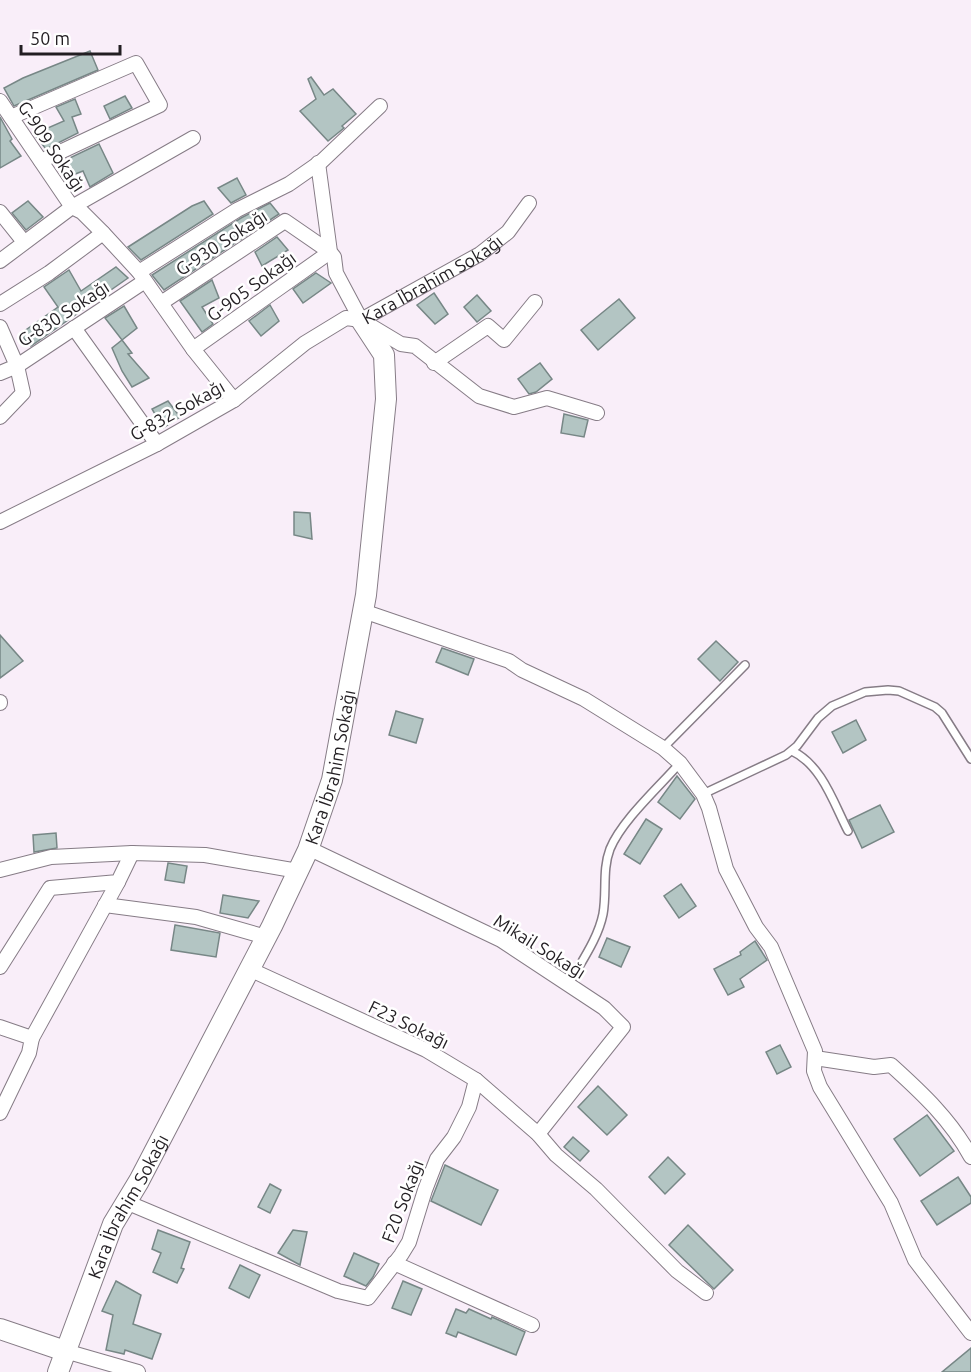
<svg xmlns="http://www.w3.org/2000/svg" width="971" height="1372" font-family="Ubuntu,sans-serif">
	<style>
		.building { fill: #b3c5c3; stroke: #778786; stroke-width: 1.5 }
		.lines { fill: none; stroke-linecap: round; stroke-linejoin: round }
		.lane-casing { stroke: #867c86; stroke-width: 10 }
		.street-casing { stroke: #867c86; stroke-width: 16 }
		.secondary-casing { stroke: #867c86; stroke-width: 22 }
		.lane { stroke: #fff; stroke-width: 7 }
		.street { stroke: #fff; stroke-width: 14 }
		.secondary { stroke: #fff; stroke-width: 20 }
		.labels { text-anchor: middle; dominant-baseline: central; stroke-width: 5; stroke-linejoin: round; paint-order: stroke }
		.street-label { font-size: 18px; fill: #221e22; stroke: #fff }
	</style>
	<rect width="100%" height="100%" fill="#f9eef9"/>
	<!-- building -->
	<g class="building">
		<polygon points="90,51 98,70 14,106 4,88 23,78"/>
		<polygon points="311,77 324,95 333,89 356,114 342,126 344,128 328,141 300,111 316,99 308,79"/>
		<polygon points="125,96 132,108 110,119 104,106"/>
		<polygon points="75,99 81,114 72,117 78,133 46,149 34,134 64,121 56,107"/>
		<polygon points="0,117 12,139 10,141 21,156 0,168"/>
		<polygon points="99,144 113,173 90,187 83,171 65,178 57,164"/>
		<polygon points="237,178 246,195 231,203 218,188"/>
		<polygon points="28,201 43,217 26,230 12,213"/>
		<polygon points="204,201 213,214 141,260 128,247 192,206"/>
		<polygon points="270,203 279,214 164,290 152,275 241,218"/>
		<polygon points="277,237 288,250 262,266 255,252"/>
		<polygon points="116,267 128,278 31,346 20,334 58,307 44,287 69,270 81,291"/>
		<polygon points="316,273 331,283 303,303 293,289"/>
		<polygon points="212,280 219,298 202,307 213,324 202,332 180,301"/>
		<polygon points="434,293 448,314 435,324 417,305"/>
		<polygon points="477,295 491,311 477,322 464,307"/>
		<polygon points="619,299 635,318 598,350 581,330"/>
		<polygon points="270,305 279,321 261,336 249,321"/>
		<polygon points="124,306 137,328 122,340 105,318"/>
		<polygon points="122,340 132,353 128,354 149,378 132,387 122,371 112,348"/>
		<polygon points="540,363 552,379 536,392 529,394 518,379"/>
		<polygon points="168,401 180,417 163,428 152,409"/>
		<polygon points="564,414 588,420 584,437 561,433"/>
		<polygon points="294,512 310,513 312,539 294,535"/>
		<polygon points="0,635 23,661 0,678"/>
		<polygon points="716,641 738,662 720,681 698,659"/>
		<polygon points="442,648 474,659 468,675 436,662"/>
		<polygon points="396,711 423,719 416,743 389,735"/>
		<polygon points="856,720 866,740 843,753 832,732"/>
		<polygon points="677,776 695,799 680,819 658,802"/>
		<polygon points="880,805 894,832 862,848 849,820"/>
		<polygon points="646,819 662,829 640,864 624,854"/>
		<polygon points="56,833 57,848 34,852 33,835"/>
		<polygon points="168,863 187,866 184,883 165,880"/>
		<polygon points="681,884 696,906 679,918 664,896"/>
		<polygon points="223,895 259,901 248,918 220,913"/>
		<polygon points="175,925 220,933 216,957 171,950"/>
		<polygon points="607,938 630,947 621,967 599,957"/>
		<polygon points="755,941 767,960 740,979 744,987 728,995 714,969 741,955 740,952"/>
		<polygon points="780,1045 791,1067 777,1074 766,1052"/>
		<polygon points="598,1086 627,1115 607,1135 578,1107"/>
		<polygon points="927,1115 954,1151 920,1176 894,1139"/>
		<polygon points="573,1137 589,1151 580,1161 564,1147"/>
		<polygon points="668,1157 685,1174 665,1194 649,1177"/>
		<polygon points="445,1165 498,1190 481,1225 431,1201"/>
		<polygon points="958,1177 971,1197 971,1203 937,1225 921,1201"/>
		<polygon points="270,1184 281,1190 270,1213 258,1207"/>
		<polygon points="688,1225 733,1270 714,1289 669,1245"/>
		<polygon points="158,1230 190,1242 181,1268 184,1269 177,1283 153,1272 161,1253 152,1249"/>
		<polygon points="293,1230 307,1232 300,1265 278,1253"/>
		<polygon points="354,1253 379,1264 373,1277 366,1286 344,1276"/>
		<polygon points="240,1265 260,1275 249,1298 229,1288"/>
		<polygon points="116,1281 141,1295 133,1324 161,1334 152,1359 125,1350 124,1354 106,1350 113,1315 102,1311"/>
		<polygon points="403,1281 422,1289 411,1315 392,1308"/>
		<polygon points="456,1309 466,1313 469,1309 491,1319 492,1317 525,1332 516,1355 458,1332 456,1337 446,1333"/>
		<polygon points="971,1348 971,1372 942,1372"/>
	</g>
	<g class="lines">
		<defs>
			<g id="lane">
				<polyline points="663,748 745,665"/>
				<path d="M792 751C822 765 834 804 848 831"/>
				<polyline points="703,794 786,755 797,746 818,718 832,706 865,692 888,690 899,691 935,707 942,713 971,759"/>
				<path d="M569 984C581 962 598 939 603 914 607 892 602 870 610 849 622 820 659 787 680 763"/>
			</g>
			<g id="street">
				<polyline points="0,101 72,207 82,212 103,233"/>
				<polyline points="11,117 136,63 160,105 41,161"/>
				<polyline points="318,163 330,252 334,257 336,273 361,320"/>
				<polyline points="0,212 24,242"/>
				<polyline points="0,261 72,207 193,138"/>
				<polyline points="139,272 237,210 289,184 322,161 380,106"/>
				<polyline points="161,303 285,221 330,252 193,349"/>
				<polyline points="0,304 49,273 103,233 139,272 193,349 234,400"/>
				<path id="s1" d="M361 320 480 254 508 232 529 203"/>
				<polyline points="0,327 17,366 23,393 0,417"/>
				<polyline points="74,328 157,444"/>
				<polyline points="434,363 488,326 504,340 535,302"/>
				<polyline points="0,373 17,366 145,281"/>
				<polyline points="0,522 157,444 234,400 305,343 346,318 361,320 401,344 415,346 479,396 514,407 547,398 597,413"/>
				<polyline points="363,611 509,661 522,670 584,699 663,748 680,763 703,794 709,808 726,869 756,927 771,947 815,1051 814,1071 820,1087 891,1203 915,1260 971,1333"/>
				<polyline points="0,702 0,703"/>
				<polyline points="308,848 501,940 604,1008 623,1027 538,1134"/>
				<polyline points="0,870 51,857 132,853 205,855 298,871"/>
				<polyline points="105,905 196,917 266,937"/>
				<polyline points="0,967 50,888 118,882 132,853"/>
				<polyline points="249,969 426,1050 476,1080 538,1134 556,1155 596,1189 677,1271 706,1293"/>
				<polyline points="0,1027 32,1038 29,1053 0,1113"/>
				<polyline points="32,1038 118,882"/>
				<path d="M815 1058 874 1067 891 1065C922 1093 951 1120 971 1157"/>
				<polyline points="126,1202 338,1291 368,1298 401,1255 409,1242 425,1190 437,1159 454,1137 469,1107 476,1080"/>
				<polyline points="394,1263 532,1325"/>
				<polyline points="65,1351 138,1372"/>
			</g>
			<g id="secondary">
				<polyline points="0,1329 65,1351"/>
				<path id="s2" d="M58 1372 113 1224 139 1181 272 926 308 850 332 780 366 595 386 399 384 355 361 320"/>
			</g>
		</defs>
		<!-- lane casing -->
		<use href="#lane" class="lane-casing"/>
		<!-- street casing -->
		<use href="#street" class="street-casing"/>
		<!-- secondary casing -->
		<use href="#secondary" class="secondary-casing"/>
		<!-- lane -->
		<use href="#lane" class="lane"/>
		<!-- street -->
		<use href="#street" class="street"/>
		<!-- secondary -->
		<use href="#secondary" class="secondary"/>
	</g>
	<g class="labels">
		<!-- street labels -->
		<g class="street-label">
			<text transform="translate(52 146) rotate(56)">G-909 Sokağı</text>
			<text transform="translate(221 242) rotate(-33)">G-930 Sokağı</text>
			<text stroke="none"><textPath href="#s1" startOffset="82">Kara İbrahim Sokağı</textPath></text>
			<text transform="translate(251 286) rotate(-36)">G-905 Sokağı</text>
			<text transform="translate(63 313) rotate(-33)">G-830 Sokağı</text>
			<text transform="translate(177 410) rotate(-29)">G-832 Sokağı</text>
			<text stroke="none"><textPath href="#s2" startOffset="666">Kara İbrahim Sokağı</textPath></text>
			<text transform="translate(540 946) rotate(32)">Mikail Sokağı</text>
			<text transform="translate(409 1024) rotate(26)">F23 Sokağı</text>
			<text transform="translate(402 1201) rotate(-69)">F20 Sokağı</text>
			<text stroke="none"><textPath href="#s2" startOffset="180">Kara İbrahim Sokağı</textPath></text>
		</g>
	</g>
	<!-- scale -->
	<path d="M21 45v9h99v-9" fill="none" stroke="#221e22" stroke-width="3"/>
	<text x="30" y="45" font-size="18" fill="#221e22" stroke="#ffffff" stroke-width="4.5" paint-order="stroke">50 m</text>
</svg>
